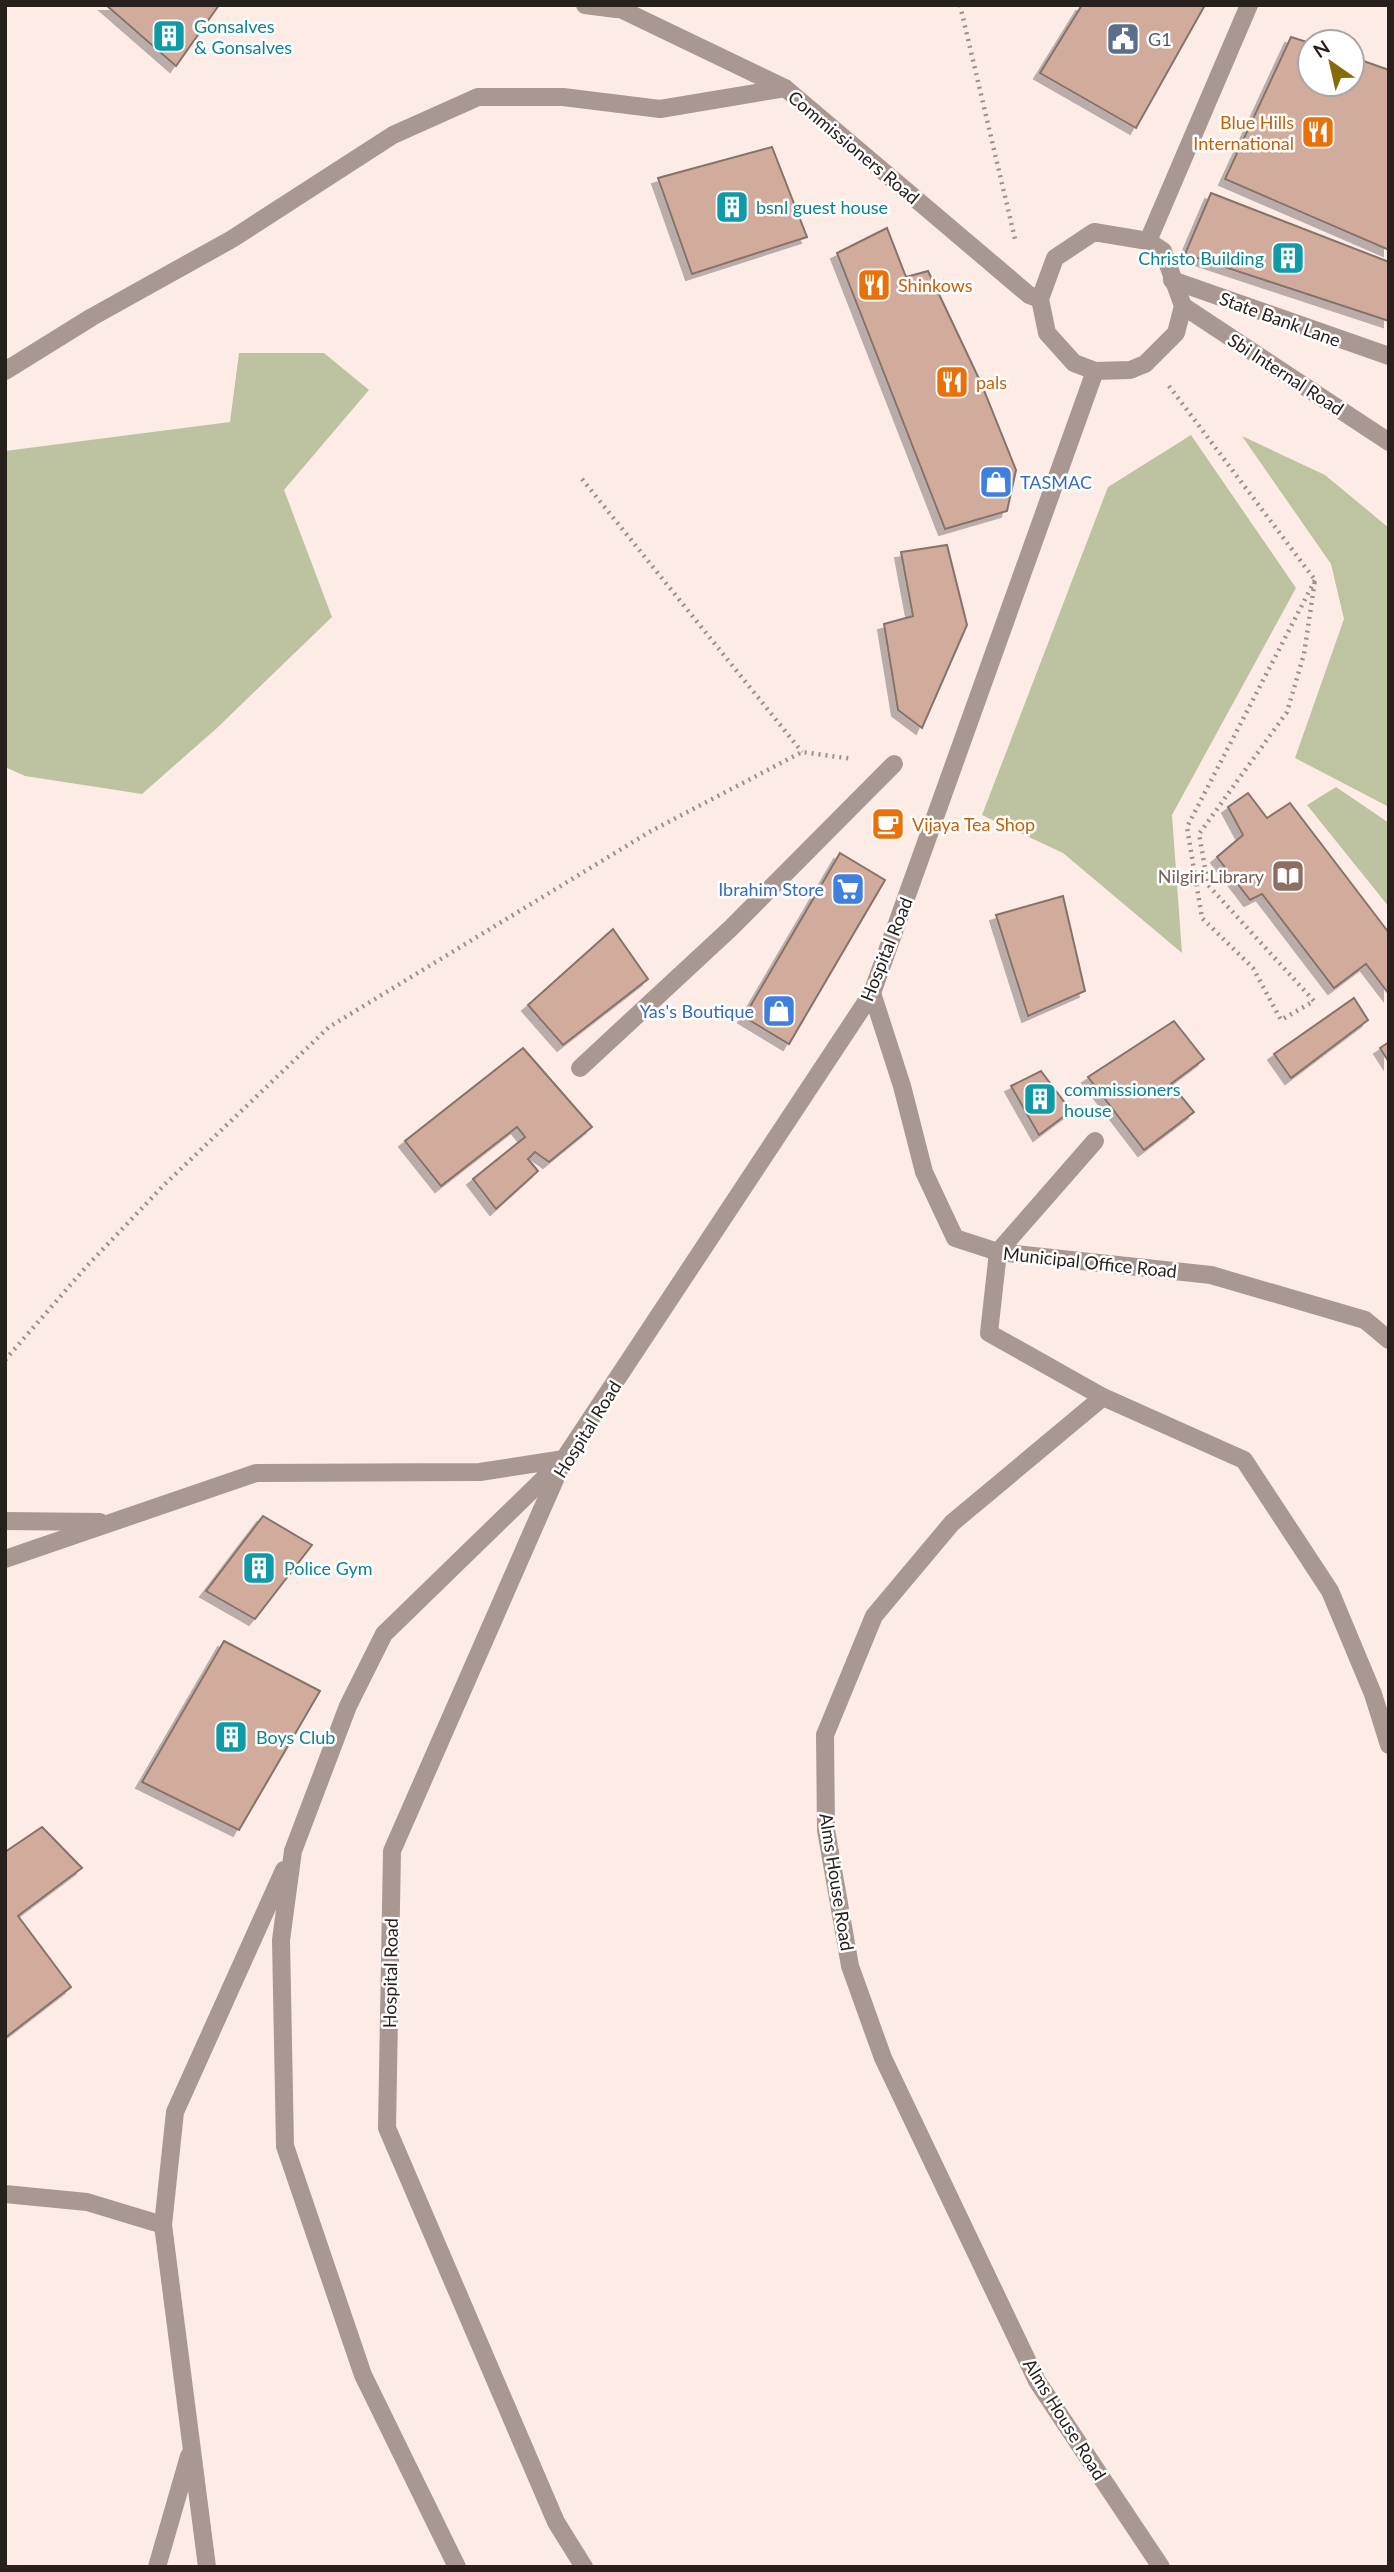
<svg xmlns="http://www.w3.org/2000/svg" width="1394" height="2572" font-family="Lato,sans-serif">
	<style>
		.green { fill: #bdc3a1 }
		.forest { fill: #bec4a0 }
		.building { fill: #d1ab9c; stroke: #85736b; stroke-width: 2; filter: url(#shadow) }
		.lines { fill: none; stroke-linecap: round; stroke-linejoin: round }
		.path { stroke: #9d908c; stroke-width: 4.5; stroke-dasharray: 2 5; stroke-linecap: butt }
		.service { stroke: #a99792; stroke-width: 18 }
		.minor { stroke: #a99792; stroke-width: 18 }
		.tertiary { stroke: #a99792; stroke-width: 18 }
		.labels { text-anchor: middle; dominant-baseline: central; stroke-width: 5; stroke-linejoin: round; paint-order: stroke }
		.culture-label { font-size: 18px; fill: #0d838f; stroke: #fff; text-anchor: start }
		.service-label { font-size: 18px; fill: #4e5e75; stroke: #fff; text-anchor: start }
		.food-label { font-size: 18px; fill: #c56008; stroke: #fff; text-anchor: start }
		.street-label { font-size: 18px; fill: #28201d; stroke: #fff }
		.shop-label { font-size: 18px; fill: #366cbe; stroke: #fff; text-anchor: end }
		.education-label { font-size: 18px; fill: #785e54; stroke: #fff; text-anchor: end }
	</style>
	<defs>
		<filter id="shadow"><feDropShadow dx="-6" dy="6" stdDeviation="0" flood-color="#0004"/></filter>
	</defs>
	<rect width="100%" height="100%" fill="#fdece6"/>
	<!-- green -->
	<g class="green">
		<polygon points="239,353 324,353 369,390 284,490 332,617 217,728 142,794 25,776 5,767 5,451 230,422"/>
		<polygon points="1191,435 1296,588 1172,815 1182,953 1063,853 982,815 1108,487"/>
		<polygon points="1336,787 1389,823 1389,907 1307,805"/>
	</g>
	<!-- forest -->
	<polygon class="forest" points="1242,436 1325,475 1389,528 1389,807 1295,758 1344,619 1331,564"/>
	<!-- building -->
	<g class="building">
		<polygon points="106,5 219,5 176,66"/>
		<polygon points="1082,5 1205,5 1136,128 1040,73"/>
		<polygon points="1291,37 1310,43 1310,84 1352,84 1352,57 1389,70 1389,250 1225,179"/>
		<polygon points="772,147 807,237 692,274 658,178"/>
		<polygon points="1211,193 1389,262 1389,321 1185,254"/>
		<polygon points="887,228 906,277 928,271 981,383 1016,470 1007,511 945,529 837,253"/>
		<polygon points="947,545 967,625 922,728 898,710 884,624 913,616 901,552"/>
		<polygon points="1248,793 1267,818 1290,803 1389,933 1389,994 1366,964 1334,988 1262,894 1250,900 1217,857 1243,835 1228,807"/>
		<polygon points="840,853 885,880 789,1044 744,1017"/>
		<polygon points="1063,896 1085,991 1028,1016 996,915"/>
		<polygon points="613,929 648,979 563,1045 528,1005"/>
		<polygon points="1354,998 1368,1020 1291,1078 1274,1054"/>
		<polygon points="1174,1021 1204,1059 1171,1084 1194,1112 1144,1150 1088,1077"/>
		<polygon points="1389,1042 1389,1062 1380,1048"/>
		<polygon points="523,1048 592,1127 549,1162 535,1152 528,1159 538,1171 496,1209 473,1179 525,1137 517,1127 441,1186 405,1141"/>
		<polygon points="1041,1071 1071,1111 1039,1135 1011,1086"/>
		<polygon points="263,1516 312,1545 255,1619 206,1591"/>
		<polygon points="224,1641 320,1691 239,1830 142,1782"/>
		<polygon points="42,1827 82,1868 18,1916 71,1987 5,2038 5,1852"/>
	</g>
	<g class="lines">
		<!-- path -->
		<g class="path">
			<polyline points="960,5 1015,239"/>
			<polyline points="1169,386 1315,580 1304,654 1287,712 1199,834 1208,885 1314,1001 1281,1020 1253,968 1202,918 1187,827 1315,580"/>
			<polyline points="582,479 802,752"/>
			<polyline points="5,1360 86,1267 163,1186 329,1027 651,831 802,752 853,759"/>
		</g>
		<!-- service -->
		<g class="service">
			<polyline points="585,5 616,9"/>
			<polyline points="5,371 92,317 232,239 393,135 478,97 563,97 660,109 785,88"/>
		</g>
		<!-- minor -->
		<g class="minor">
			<polyline points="1172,280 1389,356"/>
			<polyline points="1183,306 1389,442"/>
			<polyline points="872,993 902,1086 924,1172 955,1238 998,1252 1211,1275 1365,1320 1389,1340"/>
			<polyline points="580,1068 731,928 894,764"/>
			<polyline points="998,1252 1095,1141"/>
			<polyline points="5,1521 100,1522"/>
			<polyline points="5,1559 256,1473 480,1472 564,1459 384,1634 348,1706 293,1851 281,1940 285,2146 363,2375 457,2567"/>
			<polyline points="5,2194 87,2202 163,2225"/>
			<polyline points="157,2567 189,2456"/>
			<polyline points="207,2567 163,2225 175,2112 284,1870"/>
		</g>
		<!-- tertiary -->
		<g class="tertiary">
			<polyline points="612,5 785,88 1029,295 1040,299"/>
			<polygon points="1094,232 1148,241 1163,251 1183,306 1176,333 1145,364 1130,370 1095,371 1074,363 1047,333 1040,299 1055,258"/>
			<polyline points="1148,241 1249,5"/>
			<polyline points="998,1252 989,1333 1103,1397 1244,1460 1330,1591 1373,1694 1389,1745"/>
			<polyline points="1103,1397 952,1523 874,1616 825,1735 826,1830 850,1966 883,2058 1037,2381 1161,2567"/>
			<polyline points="584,2567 556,2522 387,2128 392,1851 564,1459 872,993 1095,371"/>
		</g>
	</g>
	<!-- icons -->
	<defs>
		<symbol id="building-square" viewBox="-11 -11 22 22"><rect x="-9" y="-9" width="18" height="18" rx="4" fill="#0f9aa8" stroke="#fff"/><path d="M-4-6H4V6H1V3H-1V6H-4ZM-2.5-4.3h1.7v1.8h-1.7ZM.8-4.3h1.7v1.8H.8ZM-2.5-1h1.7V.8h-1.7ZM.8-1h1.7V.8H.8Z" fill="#fff"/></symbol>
		<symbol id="civic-square" viewBox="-11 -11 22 22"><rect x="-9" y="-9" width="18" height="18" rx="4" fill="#5c6f8a" stroke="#fff"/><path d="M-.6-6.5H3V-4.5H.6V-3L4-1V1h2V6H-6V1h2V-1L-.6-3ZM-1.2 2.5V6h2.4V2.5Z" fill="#fff"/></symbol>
		<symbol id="restaurant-square" viewBox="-11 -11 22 22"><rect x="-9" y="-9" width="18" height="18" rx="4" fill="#e8710a" stroke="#fff"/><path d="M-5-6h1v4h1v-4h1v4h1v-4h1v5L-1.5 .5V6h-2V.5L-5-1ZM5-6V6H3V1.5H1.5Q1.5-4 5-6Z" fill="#fff"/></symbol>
		<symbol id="shop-square" viewBox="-11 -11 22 22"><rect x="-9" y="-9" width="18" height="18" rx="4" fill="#3f7fe0" stroke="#fff"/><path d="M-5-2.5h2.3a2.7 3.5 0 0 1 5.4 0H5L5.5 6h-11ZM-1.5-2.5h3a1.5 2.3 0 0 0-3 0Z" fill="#fff"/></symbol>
		<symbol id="cafe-square" viewBox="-11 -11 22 22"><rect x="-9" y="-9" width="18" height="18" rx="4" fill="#e8710a" stroke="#fff"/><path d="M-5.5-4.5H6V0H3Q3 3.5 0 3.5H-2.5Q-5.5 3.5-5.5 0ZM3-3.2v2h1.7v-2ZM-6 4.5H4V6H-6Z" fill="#fff"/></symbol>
		<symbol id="library-square" viewBox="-11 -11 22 22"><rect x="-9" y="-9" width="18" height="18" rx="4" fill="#8d6e63" stroke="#fff"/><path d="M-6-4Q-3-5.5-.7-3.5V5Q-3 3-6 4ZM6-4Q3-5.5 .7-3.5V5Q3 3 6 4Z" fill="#fff"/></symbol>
		<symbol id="supermarket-square" viewBox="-11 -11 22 22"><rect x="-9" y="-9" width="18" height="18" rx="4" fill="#3f7fe0" stroke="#fff"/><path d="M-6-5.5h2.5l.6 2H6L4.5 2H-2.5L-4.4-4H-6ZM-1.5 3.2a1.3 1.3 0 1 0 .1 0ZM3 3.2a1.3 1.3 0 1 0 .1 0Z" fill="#fff"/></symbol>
	</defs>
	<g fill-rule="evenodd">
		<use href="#building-square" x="150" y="17" width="38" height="38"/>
		<use href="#civic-square" x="1104" y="20" width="38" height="38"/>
		<use href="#restaurant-square" x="1299" y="113" width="38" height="38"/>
		<use href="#building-square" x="713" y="188" width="38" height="38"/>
		<use href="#building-square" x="1269" y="239" width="38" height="38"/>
		<use href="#restaurant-square" x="855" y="266" width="38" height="38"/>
		<use href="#restaurant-square" x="933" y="363" width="38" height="38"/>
		<use href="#shop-square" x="977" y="463" width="38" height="38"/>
		<use href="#cafe-square" x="869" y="805" width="38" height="38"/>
		<use href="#library-square" x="1269" y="857" width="38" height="38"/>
		<use href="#supermarket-square" x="829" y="870" width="38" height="38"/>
		<use href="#shop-square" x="760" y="992" width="38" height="38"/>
		<use href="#building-square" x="1021" y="1080" width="38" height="38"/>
		<use href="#building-square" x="240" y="1549" width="38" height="38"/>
		<use href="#building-square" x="212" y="1718" width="38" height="38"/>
	</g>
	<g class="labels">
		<!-- culture labels -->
		<g class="culture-label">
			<text x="194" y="26">Gonsalves<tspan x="194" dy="21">&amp; Gonsalves</tspan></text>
			<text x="756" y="207">bsnl guest house</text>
			<text x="1264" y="258" text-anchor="end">Christo Building</text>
			<text x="1064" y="1089">commissioners<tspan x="1064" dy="21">house</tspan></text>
			<text x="284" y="1568">Police Gym</text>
			<text x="256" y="1737">Boys Club</text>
		</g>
		<!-- service labels -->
		<g class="service-label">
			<text x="1148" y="39">G1</text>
		</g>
		<!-- food labels -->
		<g class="food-label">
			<text x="1294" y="122" text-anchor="end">Blue Hills<tspan x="1294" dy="21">International</tspan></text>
			<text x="898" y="285">Shinkows</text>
			<text x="976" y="382">pals</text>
			<text x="912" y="824">Vijaya Tea Shop</text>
		</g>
		<!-- street labels -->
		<g class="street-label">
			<text transform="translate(854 147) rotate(40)">Commissioners Road</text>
			<text transform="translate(1280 319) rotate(20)">State Bank Lane</text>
			<text transform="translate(1286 374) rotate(33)">Sbi Internal Road</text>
			<text transform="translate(886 949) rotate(-68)">Hospital Road</text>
			<text transform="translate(1090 1262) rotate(6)">Municipal Office Road</text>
			<text transform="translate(587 1429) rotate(-58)">Hospital Road</text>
			<text transform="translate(837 1882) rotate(81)">Alms House Road</text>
			<text transform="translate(390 1973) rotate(-89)">Hospital Road</text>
			<text transform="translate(1065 2419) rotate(58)">Alms House Road</text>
		</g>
		<!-- shop labels -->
		<g class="shop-label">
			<text x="1020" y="482" text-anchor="start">TASMAC</text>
			<text x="824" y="889">Ibrahim Store</text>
			<text x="754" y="1011">Yas's Boutique</text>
		</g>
		<!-- education labels -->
		<g class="education-label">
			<text x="1264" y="876">Nilgiri Library</text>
		</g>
	</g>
	<!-- border -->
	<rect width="1394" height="2572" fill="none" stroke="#28201d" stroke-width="14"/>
	<!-- north arrow -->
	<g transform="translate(1331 63) rotate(326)"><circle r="33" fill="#ffffff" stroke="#a9a6a5" stroke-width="2"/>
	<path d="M0-5L12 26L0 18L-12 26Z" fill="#876b08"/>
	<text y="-10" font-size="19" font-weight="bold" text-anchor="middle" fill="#28201d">N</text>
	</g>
</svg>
